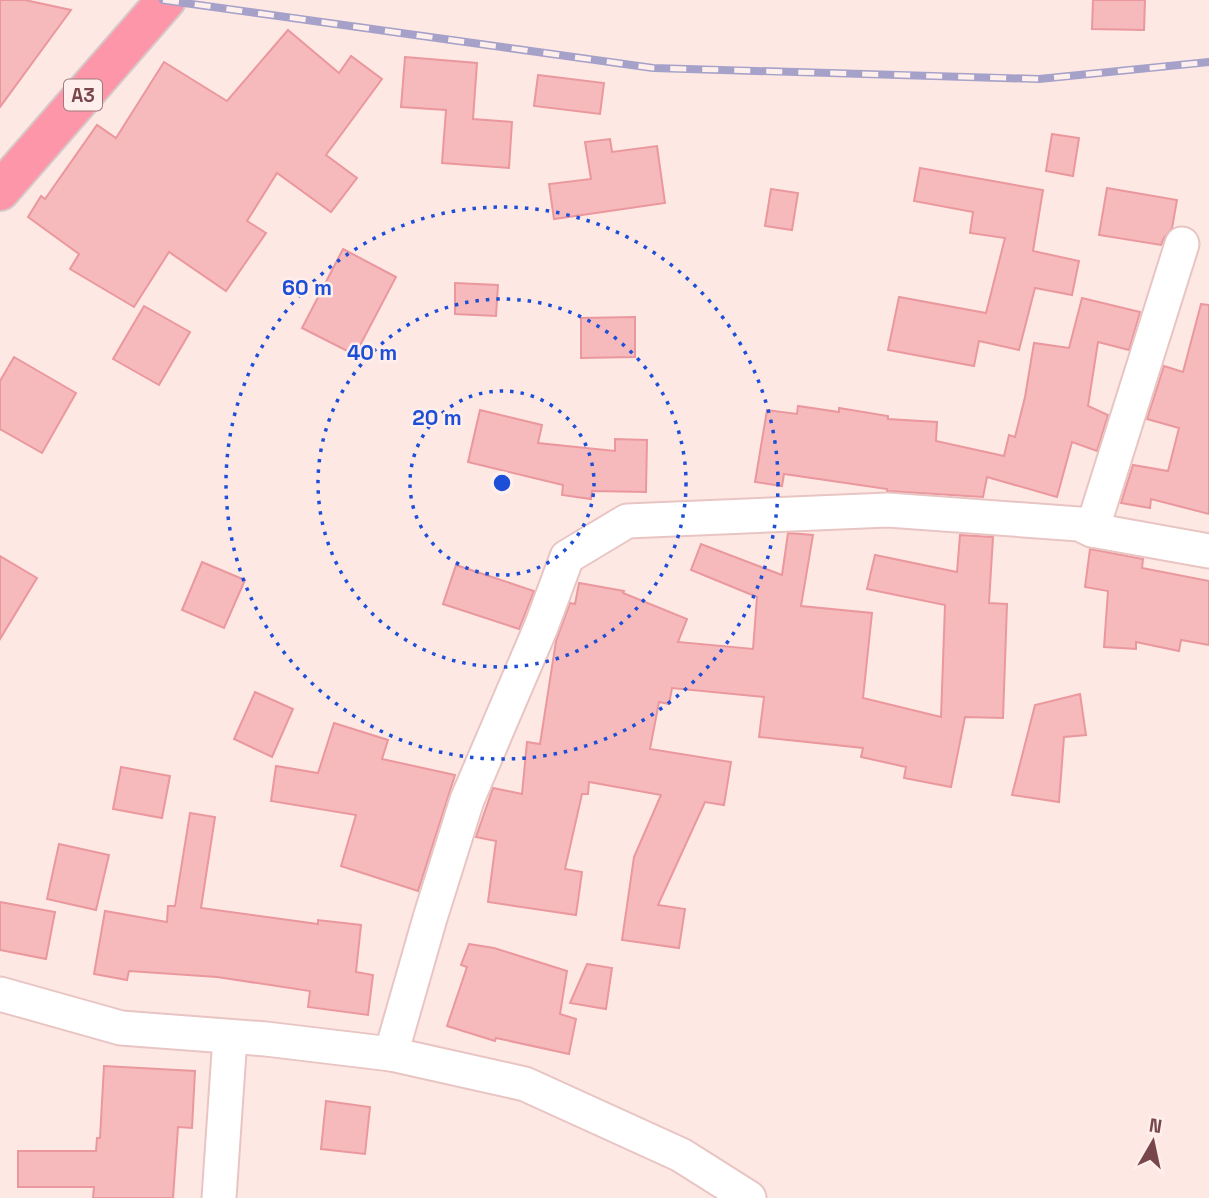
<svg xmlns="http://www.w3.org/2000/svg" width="1209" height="1198" font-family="'Space Grotesk',sans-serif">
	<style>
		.building { fill: #f6b9bc; stroke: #ea989d; stroke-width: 2 }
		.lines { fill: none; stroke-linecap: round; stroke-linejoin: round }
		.street-casing { stroke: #e8c5c3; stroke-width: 37 }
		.highway-casing { stroke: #d7c8c9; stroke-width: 42 }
		.street { stroke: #fff; stroke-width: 33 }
		.highway { stroke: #fd96a9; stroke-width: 38 }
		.rail-casing { stroke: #a5a1c9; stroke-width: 8 }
		.rail { stroke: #ffefec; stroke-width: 5; stroke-dasharray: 16; stroke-linecap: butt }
		.ring { fill: none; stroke: #1d4ed8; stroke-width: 3.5; stroke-dasharray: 3.5 7 }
		.labels { text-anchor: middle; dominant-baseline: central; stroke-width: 5; stroke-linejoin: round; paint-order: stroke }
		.shield { fill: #ffefec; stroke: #a1797b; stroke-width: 2 }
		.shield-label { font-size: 19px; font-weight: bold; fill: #79474b }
		.centre { fill: #1d4ed8; stroke: #ffefec; stroke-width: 3.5 }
		.ring-label { font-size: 21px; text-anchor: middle; font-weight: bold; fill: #1d4ed8; stroke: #ffefec; stroke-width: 5; stroke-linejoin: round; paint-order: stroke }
	</style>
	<rect width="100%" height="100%" fill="#fee8e4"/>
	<!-- building -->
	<g class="building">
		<polygon points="0,0 25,0 71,10 0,107"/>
		<polygon points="1093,0 1145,0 1144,30 1092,29"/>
		<polygon points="288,30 339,73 351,56 382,79 326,155 357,178 331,212 277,173 247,221 266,233 226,291 169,252 134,307 70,269 79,254 28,217 41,196 45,199 97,125 116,138 164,62 227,101"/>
		<polygon points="405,57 477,63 473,119 512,122 509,168 442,163 446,110 401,107"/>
		<polygon points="538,75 604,83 600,114 534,106"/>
		<polygon points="1052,134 1079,138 1073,176 1046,171"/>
		<polygon points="610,139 612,152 657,146 665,203 554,219 549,184 591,179 585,142"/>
		<polygon points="920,168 1043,190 1033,251 1079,261 1072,295 1035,288 1019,350 979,341 974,366 888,350 899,297 986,313 1005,238 970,233 973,212 914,201"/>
		<polygon points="1107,188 1177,200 1172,228 1164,238 1161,245 1099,235"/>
		<polygon points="771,189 798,193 792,230 765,226"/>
		<polygon points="343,249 396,277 355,355 302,328"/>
		<polygon points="455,283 498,285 496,316 455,314"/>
		<polygon points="1082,298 1140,312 1129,350 1098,342 1088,406 1108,415 1097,451 1072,442 1057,497 987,477 983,497 887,491 887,489 784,474 782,486 755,482 767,410 797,414 798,406 839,412 839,408 888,416 888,419 937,422 936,441 1004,456 1009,435 1015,437 1025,397 1034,343 1069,348"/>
		<polygon points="1201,304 1209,305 1209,514 1151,499 1150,508 1121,503 1133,465 1168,471 1179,428 1147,419 1164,366 1183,372"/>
		<polygon points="144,306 190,332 159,385 113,359"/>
		<polygon points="635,317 635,357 581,358 581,318"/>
		<polygon points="14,357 76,393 42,453 0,429 0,381"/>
		<polygon points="480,410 542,425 538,443 615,451 615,439 647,440 646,492 592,491 591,499 562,495 563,485 468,462"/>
		<polygon points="788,533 813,535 801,606 872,613 863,698 941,717 945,605 867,589 875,555 957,572 960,535 993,537 989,603 1007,604 1003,718 965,717 951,787 904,778 906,767 861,757 863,748 759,737 764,697 672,688 669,704 659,702 650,749 731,762 724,805 705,802 658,905 685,909 679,948 622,940 634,857 661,795 589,782 588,794 582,794 565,869 582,872 576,915 488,902 496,841 476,837 493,788 522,794 527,742 540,744 556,641 570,603 575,604 579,583 624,591 623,593 687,619 678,642 753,649 757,597 691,570 701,544 782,575"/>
		<polygon points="1090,549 1143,559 1142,568 1209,581 1209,645 1181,640 1179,651 1136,642 1136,649 1104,647 1108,591 1085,587"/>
		<polygon points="0,556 37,578 0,639"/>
		<polygon points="202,562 245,580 224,628 182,610"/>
		<polygon points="456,565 534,591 519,629 443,604"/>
		<polygon points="255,692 293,709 272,757 234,739"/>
		<polygon points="1080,694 1086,735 1064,737 1059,802 1012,795 1035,705"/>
		<polygon points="334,723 388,740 382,759 455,775 418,891 341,866 356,815 271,801 276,766 318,773"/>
		<polygon points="121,767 170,776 162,818 113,809"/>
		<polygon points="190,813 215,817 201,908 318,924 318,920 361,925 356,972 373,975 368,1015 308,1007 310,991 217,977 129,971 127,980 94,974 105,911 167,922 168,906 175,906"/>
		<polygon points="59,844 109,855 96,910 47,899"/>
		<polygon points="0,902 55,912 46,959 0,950"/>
		<polygon points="469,944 494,948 567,971 560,1014 576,1019 569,1054 496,1038 495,1041 447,1026 467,967 461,965"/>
		<polygon points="587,964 612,968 606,1009 570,1003"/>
		<polygon points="104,1066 195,1071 192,1128 178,1127 173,1198 93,1198 94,1187 18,1187 18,1151 96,1151 97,1138 100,1138"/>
		<polygon points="326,1101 370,1107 365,1154 321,1149"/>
	</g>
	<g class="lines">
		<defs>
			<g id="street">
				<polyline points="1092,530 1182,244"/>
				<polyline points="0,994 121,1028 266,1039 391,1054 525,1084 681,1155 749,1198"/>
				<polyline points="391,1054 430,918 467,800 541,627 567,557 627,521 888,510 1079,524 1092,530 1209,551"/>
				<polyline points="219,1198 230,1037"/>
			</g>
			<polyline id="highway" points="0,191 166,0"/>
		</defs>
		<!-- street casing -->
		<use href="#street" class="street-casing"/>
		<!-- highway casing -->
		<use href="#highway" class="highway-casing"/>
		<!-- street -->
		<use href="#street" class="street"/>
		<!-- highway -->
		<use href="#highway" class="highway"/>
		<defs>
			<polyline id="rail" points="163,0 653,68 1039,79 1209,62"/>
		</defs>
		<!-- rail casing -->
		<use href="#rail" class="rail-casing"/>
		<!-- rail -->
		<use href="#rail" class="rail"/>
	</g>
	<!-- distance rings -->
	<g class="ring">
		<circle cx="502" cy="483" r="92"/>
		<circle cx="502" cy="483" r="184"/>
		<circle cx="502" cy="483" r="276"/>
	</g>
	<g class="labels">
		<!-- shield labels -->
		<rect class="shield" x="64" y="79.5" width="38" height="31" rx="5"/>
		<g class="shield-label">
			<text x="83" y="95">A3</text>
		</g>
	</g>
	<circle cx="502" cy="483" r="10" class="centre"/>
	<g class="ring-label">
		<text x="307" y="295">60 m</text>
		<text x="372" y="360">40 m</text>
		<text x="437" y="425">20 m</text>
	</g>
	<!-- north arrow -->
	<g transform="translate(1153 1142) rotate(9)" stroke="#ffefec" stroke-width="5" paint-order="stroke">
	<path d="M0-5L12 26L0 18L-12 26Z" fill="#79474b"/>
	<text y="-10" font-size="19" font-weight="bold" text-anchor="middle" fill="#79474b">N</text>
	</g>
</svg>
